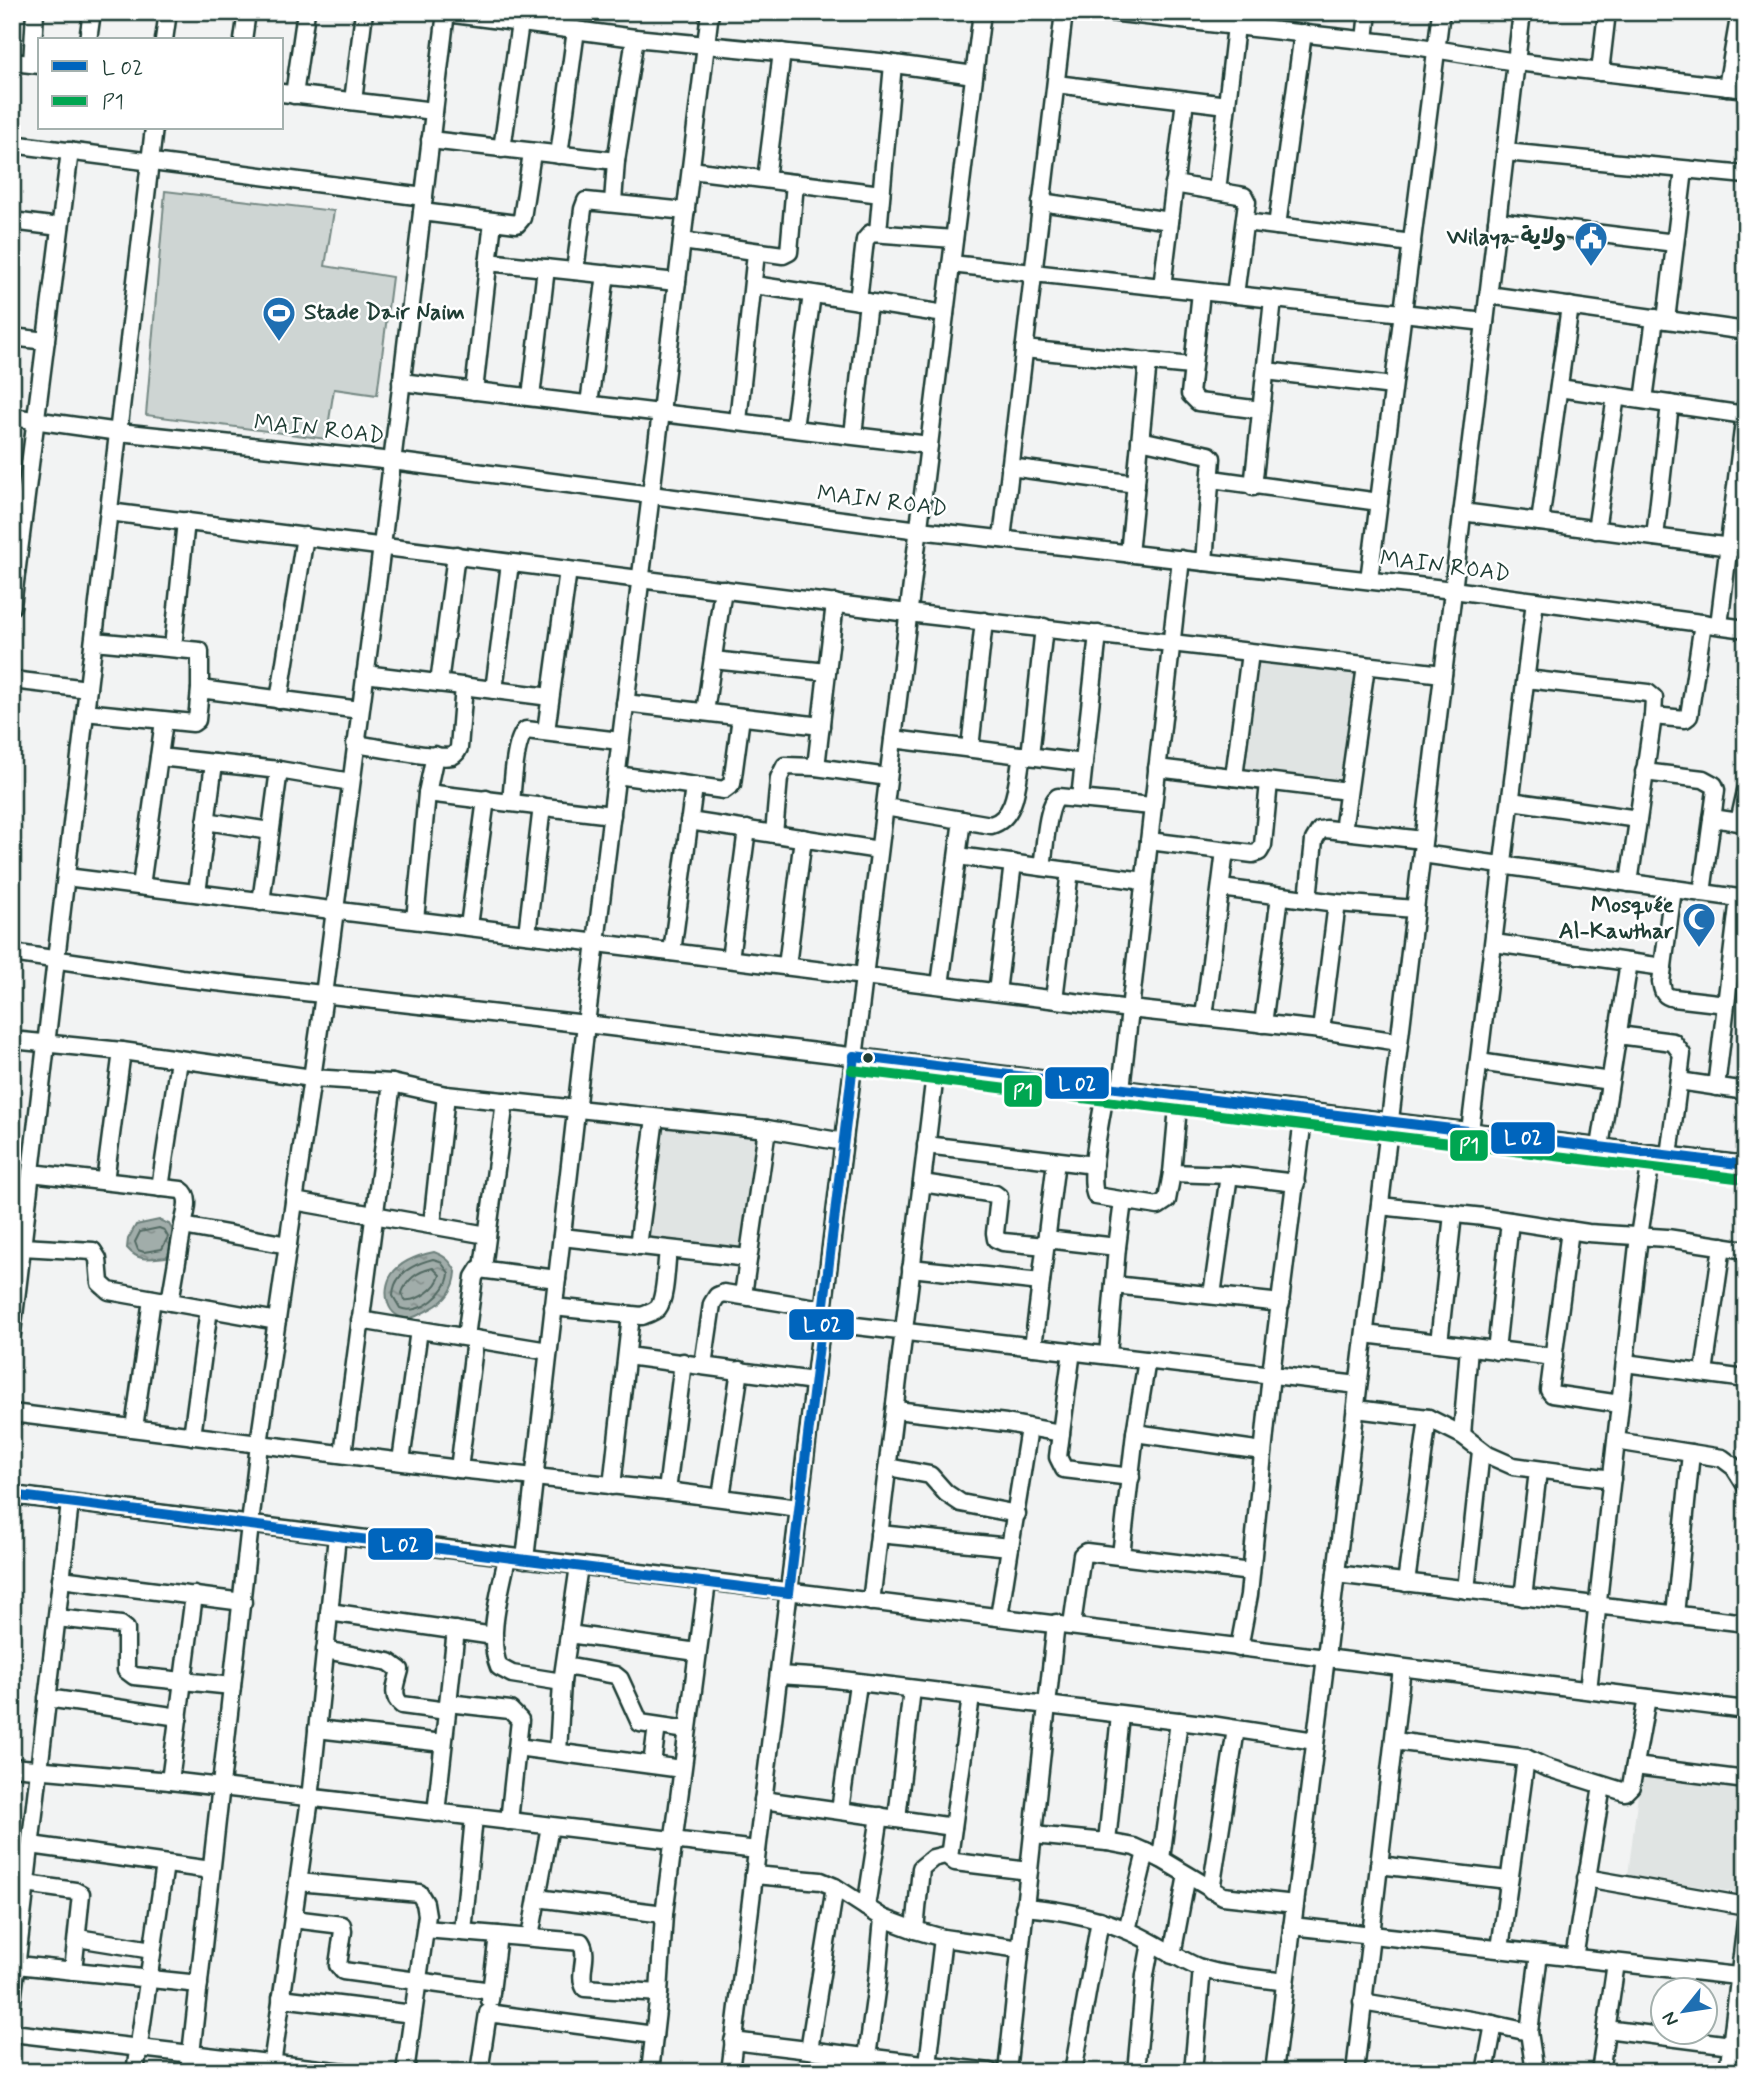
<svg xmlns="http://www.w3.org/2000/svg" width="1758" height="2084" font-family="Mynerve,'Playpen Sans Arabic',sans-serif">
	<style>
		.built { fill: #e0e4e3 }
		.pitch { fill: #ced5d3; stroke: #768984; stroke-width: 2 }
		.water { fill: url(#water-ripples); stroke: #6d807b; stroke-width: 2 }
		.lines { fill: none; stroke-linecap: round; stroke-linejoin: round }
		.shore { stroke: #536a63; stroke-width: 2 }
		.minor-casing { stroke: #1f3d34; stroke-width: 21 }
		.minor { stroke: #fff; stroke-width: 16 }
		.bus-1-casing { stroke: #fff; stroke-width: 16 }
		.bus-2-casing { stroke: #fff; stroke-width: 16 }
		.bus-1 { stroke: #0065bd; stroke-width: 10 }
		.bus-2 { stroke: #00a651; stroke-width: 10 }
		.bus-dot { fill: #1f3d34; stroke: #fff; stroke-width: 2.5 }
		.labels { text-anchor: middle; dominant-baseline: central; stroke-width: 5; stroke-linejoin: round; paint-order: stroke }
		.poi-label { font-size: 23px; font-weight: bold; fill: #1f3d34; stroke: #fff; text-anchor: end }
		.street-label { font-size: 23px; fill: #1f3d34; stroke: #fff }
		.line-badge { stroke: #fff; stroke-width: 2.5 }
		.badge-label { font-size: 19px; text-anchor: middle; font-weight: bold; fill: #fff }
	</style>
	<defs>
		<pattern id="water-ripples" width="26" height="14" patternUnits="userSpaceOnUse" patternTransform="scale(1.75)"><rect width="26" height="14" fill="#a1adaa"/><path d="M2 4q2-2 4 0t4 0M15 11q2-2 4 0t4 0" fill="none" stroke="#838e8b"/></pattern>
	</defs>
	<rect width="100%" height="100%" fill="#f2f3f3"/>
	<filter id="ink" filterUnits="userSpaceOnUse"><feTurbulence type="fractalNoise" baseFrequency=".0143" numOctaves="2"/><feDisplacementMap in="SourceGraphic" scale="14" xChannelSelector="R" yChannelSelector="G"/><feConvolveMatrix kernelMatrix="1 2 1 2 8 2 1 2 1" color-interpolation-filters="sRGB"/></filter>
	<g filter="url(#ink)">
		<!-- built -->
		<g class="built">
			<polygon points="1257,657 1359,670 1345,783 1243,770"/>
			<polygon points="660,1119 760,1131 747,1250 647,1238"/>
			<polygon points="1641,1769 1746,1783 1746,1843 1740,1893 1628,1875"/>
		</g>
		<!-- pitch -->
		<polygon class="pitch" points="165,191 334,211 325,266 392,277 377,395 334,389 326,439 146,415"/>
		<!-- water -->
		<g class="water">
			<path d="M159 1220 169 1224 176 1236 174 1247 166 1257C149 1259 139 1262 127 1248L128 1239 136 1225Z"/>
			<path d="M434 1252C445 1256 451 1261 456 1272 455 1290 446 1301 430 1309 424 1312 417 1317 410 1318 386 1320 381 1290 392 1274 401 1261 419 1255 434 1252Z"/>
		</g>
		<g class="lines">
			<!-- shore -->
			<g class="shore">
				<polygon points="159,1228 164,1230 168,1237 162,1249 144,1252 138,1250 135,1242 140,1232"/>
				<path d="M433 1259 440 1261 449 1273C448 1293 420 1316 400 1308L393 1296C393 1274 414 1264 433 1259Z"/>
				<path d="M433 1268 440 1275C437 1288 418 1302 404 1300L402 1293C407 1279 419 1271 433 1268Z"/>
			</g>
			<defs>
				<g id="minor">
					<polyline points="1110,12 1415,46 1516,62 1746,89"/>
					<polyline points="446,13 635,38 880,62 974,75"/>
					<polyline points="88,40 92,12"/>
					<polyline points="164,40 168,12"/>
					<polyline points="243,40 247,12"/>
					<polyline points="1365,40 1368,12"/>
					<polyline points="12,62 40,65"/>
					<polyline points="32,64 35,12"/>
					<polyline points="1600,72 1607,12"/>
					<polyline points="1056,84 1227,105"/>
					<polyline points="1727,87 1740,12"/>
					<polyline points="282,93 434,111"/>
					<polyline points="294,95 306,12"/>
					<polyline points="353,101 364,12"/>
					<polyline points="430,140 616,161"/>
					<polyline points="12,144 424,197"/>
					<polyline points="502,149 520,23"/>
					<polyline points="1505,152 1746,175"/>
					<polyline points="559,155 576,30"/>
					<polyline points="691,170 881,194"/>
					<polyline points="766,179 782,52"/>
					<polyline points="1174,184 1239,195 1244,196 1247,202 1235,295"/>
					<polyline points="1217,191 1236,26"/>
					<polyline points="613,202 616,161 635,38"/>
					<polyline points="1041,202 1170,221"/>
					<polyline points="422,212 517,224 522,218 532,153"/>
					<polyline points="12,221 60,227"/>
					<polyline points="1497,221 1675,243"/>
					<polyline points="1245,222 1412,243"/>
					<polyline points="1277,226 1303,33"/>
					<polyline points="878,232 893,64"/>
					<polyline points="682,241 783,255 789,252 795,183"/>
					<polyline points="488,262 677,282"/>
					<polyline points="951,264 1485,322"/>
					<polyline points="575,271 583,209 586,201 686,211"/>
					<polyline points="754,285 945,314"/>
					<polyline points="1162,287 1185,100"/>
					<polyline points="1201,292 1190,394 1198,402 1261,410"/>
					<polyline points="1488,295 1746,331"/>
					<polyline points="858,301 865,240 871,233 954,239"/>
					<polyline points="1666,320 1684,170"/>
					<polyline points="12,337 46,341"/>
					<polyline points="1024,349 1191,366"/>
					<polyline points="1266,371 1393,386"/>
					<polyline points="401,382 929,445"/>
					<polyline points="1559,388 1745,415"/>
					<polyline points="474,391 493,221"/>
					<polyline points="531,397 546,268"/>
					<polyline points="1644,400 1655,318"/>
					<polyline points="589,404 606,274"/>
					<polyline points="12,417 119,432 392,461 919,530 1453,590 1746,629"/>
					<polyline points="738,421 756,253"/>
					<polyline points="794,428 812,294"/>
					<polyline points="853,435 868,302"/>
					<polyline points="1140,440 1209,455 1212,458 1204,562"/>
					<polyline points="1010,467 1136,484"/>
					<polyline points="1212,479 1379,502"/>
					<polyline points="1253,487 1273,299"/>
					<polyline points="109,512 908,613 1443,674"/>
					<polyline points="1462,512 1746,549"/>
					<polyline points="1540,522 1570,306"/>
					<polyline points="1596,530 1616,396"/>
					<polyline points="1655,537 1670,404"/>
					<polyline points="1002,539 1064,12"/>
					<polyline points="1129,554 1148,361"/>
					<polyline points="1369,580 1441,12"/>
					<polyline points="12,606 70,151"/>
					<polyline points="1719,625 1746,405"/>
					<polyline points="94,641 200,651 200,689"/>
					<polyline points="173,647 186,521"/>
					<polyline points="713,660 827,672"/>
					<polyline points="365,674 550,697"/>
					<polyline points="1526,679 1648,693 1654,698 1653,716"/>
					<polyline points="12,680 88,689"/>
					<polyline points="439,683 456,555"/>
					<polyline points="494,690 510,563"/>
					<polyline points="279,700 305,536"/>
					<polyline points="625,703 821,726"/>
					<polyline points="85,712 193,723 197,720 200,689 360,710"/>
					<polyline points="705,712 723,589"/>
					<polyline points="546,731 568,570"/>
					<polyline points="893,739 1084,763"/>
					<path d="M355 744C372 746 440 760 452 756 456 754 457 752 459 748L464 686"/>
					<polyline points="970,748 984,621"/>
					<polyline points="1030,756 1044,627"/>
					<polyline points="159,757 279,770 351,782"/>
					<polyline points="816,767 835,603"/>
					<polyline points="1157,768 1348,791"/>
					<polyline points="1644,772 1703,779 1714,785 1716,790 1702,893"/>
					<polyline points="617,775 724,790 732,784 741,717"/>
					<polyline points="1234,777 1250,653"/>
					<polyline points="427,793 612,815"/>
					<polyline points="1080,798 1098,634"/>
					<polyline points="1511,801 1638,819"/>
					<path d="M511 802C513 785 514 740 526 730L620 741"/>
					<path d="M885 807 991 825C1018 818 1017 778 1022 755"/>
					<polyline points="1712,818 1746,823"/>
					<polyline points="206,821 270,831"/>
					<polyline points="689,821 879,850"/>
					<polyline points="1739,822 1746,791"/>
					<polyline points="1343,831 1366,666"/>
					<polyline points="774,834 779,778 785,766 816,767 888,777"/>
					<polyline points="1149,841 1253,854 1259,852 1263,845 1269,782"/>
					<polyline points="1422,854 1746,899"/>
					<polyline points="958,856 1144,881"/>
					<path d="M1042 867C1045 850 1046 806 1058 797L1152 806"/>
					<polyline points="66,877 1130,1009 1321,1030 1399,1042"/>
					<polyline points="1629,883 1653,716 1685,719 1689,716 1703,623"/>
					<polyline points="141,886 164,721"/>
					<polyline points="1221,888 1337,903 1415,909"/>
					<path d="M1673 889 1661 982C1663 992 1663 996 1674 998L1726 1004"/>
					<polyline points="197,893 214,763"/>
					<polyline points="1308,899 1314,840 1320,830 1326,829 1423,840"/>
					<polyline points="261,902 279,770"/>
					<polyline points="415,920 427,793 435,755"/>
					<polyline points="469,926 486,799"/>
					<polyline points="527,934 542,806"/>
					<polyline points="1494,943 1663,967"/>
					<polyline points="672,952 694,787"/>
					<polyline points="12,953 181,978 586,1024 1746,1165"/>
					<polyline points="730,959 747,829"/>
					<polyline points="787,966 803,838"/>
					<polyline points="940,985 962,820"/>
					<polyline points="997,992 1013,863"/>
					<polyline points="1054,999 1070,871"/>
					<polyline points="1204,1017 1225,851"/>
					<polyline points="1263,1024 1280,896"/>
					<polyline points="1321,1030 1337,903"/>
					<polyline points="1618,1035 1673,1042 1682,1054 1669,1156"/>
					<polyline points="12,1040 122,1051 312,1078 392,1083 446,1095 767,1129 844,1142"/>
					<polyline points="1479,1062 1610,1081"/>
					<polyline points="1679,1081 1746,1091"/>
					<path d="M1106 1087C1103 1110 1087 1177 1096 1196L1158 1206 1167 1200 1172 1173 1179 1096"/>
					<polyline points="1716,1087 1739,898"/>
					<polyline points="1121,1089 1181,559"/>
					<polyline points="1470,1131 1535,601"/>
					<polyline points="926,1145 1094,1165"/>
					<polyline points="1600,1147 1629,962"/>
					<path d="M31 1173 181 1190C192 1197 185 1214 183 1226"/>
					<polyline points="1172,1173 1229,1175 1296,1183"/>
					<polyline points="105,1181 122,1051"/>
					<polyline points="922,1183 995,1194 999,1197 995,1233 996,1239 1003,1242 1046,1246"/>
					<polyline points="160,1188 179,1060"/>
					<polyline points="294,1201 487,1235"/>
					<polyline points="1380,1206 1484,1217 1588,1233 1667,1238 1746,1250"/>
					<polyline points="432,1225 446,1095"/>
					<polyline points="1570,1230 1549,1390 1552,1394 1620,1404"/>
					<polyline points="562,1237 748,1258"/>
					<polyline points="1046,1239 1117,1247 1108,1355"/>
					<polyline points="638,1246 655,1118"/>
					<polyline points="22,1247 93,1251 98,1259 100,1283 109,1291 277,1321"/>
					<polyline points="1117,1247 1123,1201"/>
					<polyline points="483,1268 505,1101"/>
					<polyline points="911,1268 1041,1282"/>
					<polyline points="1114,1285 1281,1303"/>
					<polyline points="743,1295 767,1129"/>
					<polyline points="1212,1295 1229,1175"/>
					<polyline points="170,1302 183,1226 288,1245"/>
					<path d="M553 1307 642 1316C647 1314 654 1312 658 1308 666 1298 666 1263 668 1250"/>
					<polyline points="360,1320 548,1351"/>
					<polyline points="822,1322 1358,1385"/>
					<polyline points="12,1333 154,128"/>
					<polyline points="1365,1334 1554,1357"/>
					<polyline points="466,1337 474,1277 479,1269 557,1279"/>
					<polyline points="1439,1343 1453,1214"/>
					<polyline points="1033,1347 1056,1161"/>
					<polyline points="1496,1351 1510,1221"/>
					<polyline points="627,1356 814,1381"/>
					<polyline points="1625,1363 1746,1379"/>
					<polyline points="703,1365 712,1304 717,1296 724,1293 823,1309"/>
					<polyline points="1704,1372 1722,1246"/>
					<polyline points="1356,1409 1428,1418 1462,1435 1488,1455 1513,1466 1612,1479"/>
					<polyline points="896,1410 1006,1423 1061,1433 1072,1351"/>
					<polyline points="12,1413 459,1469 667,1491 799,1508"/>
					<polyline points="134,1428 152,1299"/>
					<polyline points="1061,1433 1058,1457 1064,1469 1131,1477"/>
					<polyline points="1135,1433 1263,1451"/>
					<polyline points="1462,1435 1469,1347"/>
					<polyline points="192,1436 209,1309"/>
					<polyline points="1616,1441 1722,1458 1734,1467 1746,1486"/>
					<polyline points="343,1454 392,1083"/>
					<polyline points="401,1461 419,1330"/>
					<polyline points="888,1467 930,1475 946,1493 961,1503 1017,1514"/>
					<polyline points="459,1469 475,1339"/>
					<polyline points="612,1486 631,1315"/>
					<polyline points="667,1491 683,1362"/>
					<polyline points="12,1495 1746,1710"/>
					<polyline points="721,1497 740,1370"/>
					<polyline points="879,1534 1010,1547"/>
					<polyline points="1121,1555 1135,1433 1147,1360"/>
					<path d="M507 1557C501 1590 486 1637 499 1667L512 1674 562 1682"/>
					<polyline points="525,1559 586,1024 710,12"/>
					<polyline points="1336,1574 1746,1623"/>
					<polyline points="61,1579 243,1602"/>
					<polyline points="1406,1583 1428,1418"/>
					<polyline points="1466,1590 1481,1451"/>
					<polyline points="1523,1597 1538,1471"/>
					<polyline points="871,1602 936,1066"/>
					<polyline points="329,1612 494,1636"/>
					<polyline points="1675,1615 1691,1453"/>
					<polyline points="999,1617 1029,1428"/>
					<polyline points="57,1618 121,1625 126,1629 126,1670 134,1676 232,1686"/>
					<polyline points="1072,1625 1082,1555 1086,1552 1251,1572"/>
					<polyline points="569,1634 697,1652"/>
					<polyline points="1239,1648 1249,1595 1271,1374 1304,1111"/>
					<path d="M325 1650 389 1662 400 1670C397 1683 390 1696 402 1705L447 1711"/>
					<polyline points="565,1666 615,1675 620,1679 640,1723 687,1730"/>
					<polyline points="779,1675 826,1678 1211,1725 1315,1741"/>
					<polyline points="1588,1690 1639,1236 1652,1154"/>
					<polyline points="971,1697 949,1857 955,1862 1029,1871"/>
					<polyline points="47,1698 179,1717"/>
					<polyline points="448,1703 510,1710 520,1720 509,1821"/>
					<polyline points="317,1729 443,1743"/>
					<polyline points="1394,1741 1526,1758 1545,1767 1625,1792 1631,1786 1647,1698"/>
					<polyline points="517,1747 682,1769"/>
					<polyline points="558,1752 562,1682 579,1566"/>
					<polyline points="652,1764 657,1726"/>
					<polyline points="1635,1766 1746,1780"/>
					<polyline points="12,1767 170,1781 757,1850"/>
					<polyline points="170,1781 194,1595"/>
					<polyline points="763,1800 953,1827"/>
					<polyline points="840,1810 858,1684"/>
					<polyline points="436,1813 456,1630"/>
					<polyline points="897,1818 912,1689"/>
					<polyline points="1033,1835 1107,1842 1134,1847 1161,1859 1223,1896 1295,1904"/>
					<polyline points="1107,1842 1120,1715"/>
					<polyline points="31,1845 211,1870"/>
					<polyline points="1161,1859 1179,1721"/>
					<polyline points="1379,1865 1508,1880"/>
					<polyline points="754,1875 821,1881 835,1887 883,1918 915,1930 943,1938 1020,1949"/>
					<polyline points="1586,1878 1746,1906"/>
					<polyline points="298,1882 419,1893 425,1903 427,1915 405,2072"/>
					<polyline points="26,1884 75,1891 81,1894 73,1971"/>
					<polyline points="1211,1890 1236,1729"/>
					<polyline points="537,1898 664,1914"/>
					<polyline points="866,1907 880,1816"/>
					<path d="M1024 1907C1063 1910 1098 1917 1133 1933 1156 1943 1176 1958 1200 1968 1222 1976 1260 1978 1285 1982"/>
					<polyline points="293,1919 342,1925 343,1931 338,1965 343,1971 491,1991"/>
					<polyline points="1292,1926 1746,1977"/>
					<polyline points="425,1929 498,1935 490,2000"/>
					<polyline points="915,1930 921,1868 933,1858 949,1854"/>
					<polyline points="1127,1930 1146,1852"/>
					<polyline points="463,1932 474,1817"/>
					<path d="M498 1935 581 1942C590 1956 577 1974 585 1988L659 1993"/>
					<polyline points="530,1937 550,1826"/>
					<polyline points="78,1938 152,1950"/>
					<polyline points="1500,1949 1526,1758"/>
					<polyline points="1172,1955 1187,1875"/>
					<polyline points="1574,1958 1602,1786"/>
					<polyline points="17,1965 199,1984"/>
					<polyline points="281,1998 413,2014"/>
					<polyline points="1362,2002 1483,2022 1529,2032"/>
					<polyline points="12,2003 70,1503"/>
					<polyline points="1606,2029 1731,2045"/>
					<polyline points="12,2033 345,2072"/>
					<polyline points="733,2041 990,2072"/>
					<polyline points="809,2050 835,1887"/>
					<polyline points="867,2057 877,1984 883,1918"/>
					<polyline points="928,2064 943,1938"/>
					<polyline points="135,2072 165,1864"/>
					<polyline points="189,2072 259,1444 324,995 382,546 446,12"/>
					<polyline points="271,2072 310,1799 337,1536"/>
					<polyline points="479,2072 488,2013 654,2035"/>
					<polyline points="650,2072 659,1993 664,1914 707,1582"/>
					<polyline points="730,2072 982,12"/>
					<polyline points="1007,2072 1056,1623"/>
					<polyline points="1073,2072 1100,1920"/>
					<polyline points="1136,2072 1145,1975 1151,1943"/>
					<polyline points="1193,2072 1202,1968"/>
					<polyline points="1274,2072 1326,1657 1522,12"/>
					<polyline points="1355,2072 1402,1668"/>
					<polyline points="1485,2072 1494,2024"/>
					<polyline points="1535,2072 1529,2032 1539,1954"/>
					<polyline points="1600,2072 1616,1963"/>
					<polyline points="1728,2072 1746,1922"/>
				</g>
			</defs>
			<!-- minor casing -->
			<use href="#minor" class="minor-casing"/>
			<!-- minor -->
			<use href="#minor" class="minor"/>
			<defs>
				<g id="bus-1">
					<polyline points="854,1056 1746,1165"/>
					<polyline points="12,1495 789,1593"/>
					<polyline points="789,1593 854,1056"/>
				</g>
				<polyline id="bus-2" points="852,1070 1744,1179"/>
			</defs>
			<!-- bus-1 casing -->
			<use href="#bus-1" class="bus-1-casing"/>
			<!-- bus-2 casing -->
			<use href="#bus-2" class="bus-2-casing"/>
			<!-- bus-1 -->
			<use href="#bus-1" class="bus-1"/>
			<!-- bus-2 -->
			<use href="#bus-2" class="bus-2"/>
		</g>
	</g>
	<!-- icons -->
	<defs>
		<symbol id="civic-pin" viewBox="-11 -11 22 30"><path d="M0 17L-7.5 6A9.5 9.5 0 1 1 7.5 6Z" fill="#1f6fb2" stroke="#fff"/><path d="M-.6-6.5H3V-4.5H.6V-3L4-1V1h2V6H-6V1h2V-1L-.6-3ZM-1.2 2.5V6h2.4V2.5Z" fill="#fff"/></symbol>
		<symbol id="stadium-pin" viewBox="-11 -11 22 30"><path d="M0 17L-7.5 6A9.5 9.5 0 1 1 7.5 6Z" fill="#1f6fb2" stroke="#fff"/><path d="M0-5a6.5 5 0 1 0 0 10a6.5 5 0 1 0 0-10ZM-3.5-1.8h7v3.6h-7Z" fill="#fff"/></symbol>
		<symbol id="mosque-pin" viewBox="-11 -11 22 30"><path d="M0 17L-7.5 6A9.5 9.5 0 1 1 7.5 6Z" fill="#1f6fb2" stroke="#fff"/><path d="M3.5-4.9A6 6 0 1 0 3.5 4.9A5 5 0 1 1 3.5-4.9Z" fill="#fff"/></symbol>
	</defs>
	<g fill-rule="evenodd">
		<use href="#civic-pin" x="1572" y="219" width="38" height="52"/>
		<use href="#stadium-pin" x="260" y="294" width="38" height="52"/>
		<use href="#mosque-pin" x="1680" y="900" width="38" height="52"/>
	</g>
	<!-- markers -->
	<circle class="bus-dot" cx="868" cy="1058" r="6"/>
	<g class="labels">
		<!-- poi labels -->
		<g class="poi-label">
			<text x="1566" y="238">Wilaya ولاية</text>
			<text x="304" y="313" text-anchor="start">Stade Dair Naim</text>
			<text x="1674" y="906">Mosquée<tspan x="1674" dy="26">Al-Kawthar</tspan></text>
		</g>
		<!-- street labels -->
		<g class="street-label">
			<text transform="translate(319 430) rotate(6)">MAIN ROAD</text>
			<text transform="translate(882 502) rotate(7)">MAIN ROAD</text>
			<text transform="translate(1445 567) rotate(7)">MAIN ROAD</text>
		</g>
	</g>
	<g class="line-badge">
		<rect x="1044" y="1066" width="66" height="34" rx="7" fill="#0065bd"/>
		<rect x="1003" y="1074" width="40" height="34" rx="7" fill="#00a651"/>
		<rect x="1490" y="1121" width="66" height="34" rx="7" fill="#0065bd"/>
		<rect x="1449" y="1129" width="40" height="33" rx="7" fill="#00a651"/>
		<rect x="788" y="1308" width="67" height="33" rx="7" fill="#0065bd"/>
		<rect x="367" y="1527" width="67" height="34" rx="7" fill="#0065bd"/>
	</g>
	<g class="badge-label">
		<text x="1077" y="1090">L 02</text>
		<text x="1023" y="1098">P1</text>
		<text x="1523" y="1144">L 02</text>
		<text x="1469" y="1152">P1</text>
		<text x="822" y="1331">L 02</text>
		<text x="400" y="1551">L 02</text>
	</g>
	<!-- margin -->
	<rect width="1758" height="2084" fill="none" stroke="#fff" stroke-width="42"/>
	<rect x="21" y="21" width="1716" height="2042" fill="none" stroke="#1f3d34" stroke-width="2.5" filter="url(#ink)"/>
	<!-- legend -->
	<rect x="38" y="38" width="245" height="91" fill="#ffffff" stroke="#a5b1ae" stroke-width="2"/>
	<rect x="52" y="61" width="35" height="10" fill="#0065bd" stroke="#a5b1ae" stroke-width="2"/>
	<text x="102" y="74" font-size="21" fill="#1f3d34">L 02</text>
	<rect x="52" y="96" width="35" height="10" fill="#00a651" stroke="#a5b1ae" stroke-width="2"/>
	<text x="102" y="108" font-size="21" fill="#1f3d34">P1</text>
	<!-- north arrow -->
	<g transform="translate(1684 2011) rotate(240)"><circle r="33" fill="#ffffff" stroke="#a5b1ae" stroke-width="2"/>
	<path d="M0-5L12 26L0 18L-12 26Z" fill="#1f6fb2"/>
	<text y="-10" font-size="19" font-weight="bold" text-anchor="middle" fill="#1f3d34">N</text>
	</g>
</svg>
